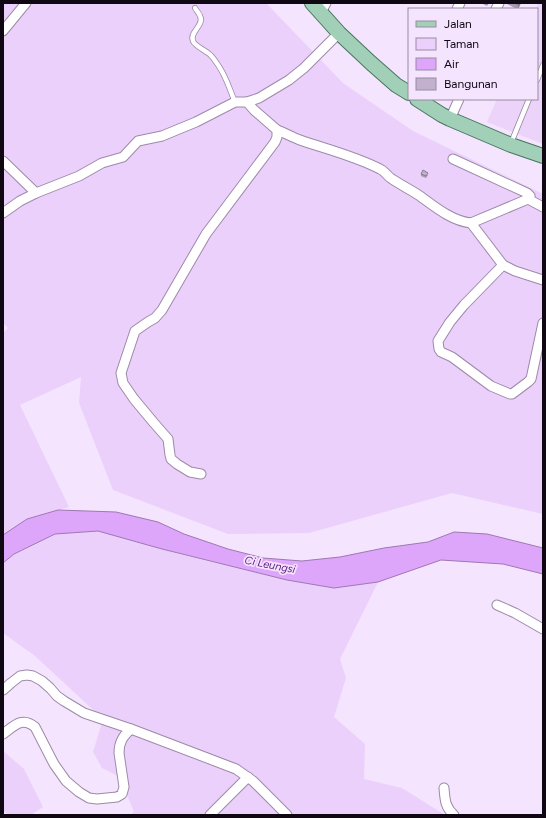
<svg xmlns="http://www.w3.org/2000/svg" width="546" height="818" font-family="Figtree,sans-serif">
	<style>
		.built { fill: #ebd3f9 }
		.green { fill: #ecd0fc }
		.water { fill: #dda6fa; stroke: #9f77b4 }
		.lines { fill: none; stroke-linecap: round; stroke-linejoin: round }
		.lane-casing { stroke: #9c8aa7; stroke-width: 6 }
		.street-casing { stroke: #9c8aa7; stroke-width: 11 }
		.primary-casing { stroke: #46755f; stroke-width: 16 }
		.lane { stroke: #fff; stroke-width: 4.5 }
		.street { stroke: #fff; stroke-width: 9 }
		.primary { stroke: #a1cfb8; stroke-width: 14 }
		.wall { fill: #a897b1 }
		.shaded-wall { fill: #887b90 }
		.building { fill: #c3b0ce; stroke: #887b90 }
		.labels { text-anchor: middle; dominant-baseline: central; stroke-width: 3.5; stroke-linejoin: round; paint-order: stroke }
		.water-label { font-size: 11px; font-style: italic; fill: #611d7e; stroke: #f4e4fd }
	</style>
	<rect width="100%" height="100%" fill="#f4e4fd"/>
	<!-- built -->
	<polygon class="built" points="538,3 543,3 543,144 487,122 497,99 537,99 537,9 536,9"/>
	<!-- green -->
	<g class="green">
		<polygon points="3,3 266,3 343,83 413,131 543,194 543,514 452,493 309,533 228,534 113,490 79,403 81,377 20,405 69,507 27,519 3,535 3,333 8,328 3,323"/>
		<polygon points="98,531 179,554 287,580 334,588 378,582 340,659 346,678 334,717 365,744 364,779 402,788 445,815 130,815 134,812 120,777 102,768 93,752 103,719 35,656 3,633 3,563 14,554 55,534"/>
		<polygon points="3,751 24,769 43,807 31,815 9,815 3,811"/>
	</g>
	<!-- water -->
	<polygon class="water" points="58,510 116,512 158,522 184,534 228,549 263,558 302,561 340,557 384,548 428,542 454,532 487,534 543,548 543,574 503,564 441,560 378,582 334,588 287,580 162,549 98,531 55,534 14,554 3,563 3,535 27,519"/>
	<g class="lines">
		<defs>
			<g id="lane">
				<path d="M195 8C196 10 199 13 200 16 205 25 189 32 193 41 194 45 204 50 208 53 211 55 214 59 216 62 226 75 229 88 235 102"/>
				<polyline points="537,80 543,65"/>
				<polyline points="511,143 529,99"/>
			</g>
			<g id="street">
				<polyline points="457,9 460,3"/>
				<polyline points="496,9 499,3"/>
				<polyline points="321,12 326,3"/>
				<polyline points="3,31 26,3"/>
				<polyline points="450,119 459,99"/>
				<path d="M277 130C285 133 292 137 300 140 326 149 355 156 380 169 385 171 387 176 392 179 401 185 411 190 420 196 435 207 452 221 471 223L528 199 530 196 527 193 453 159"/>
				<polyline points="3,161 36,193"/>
				<polyline points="528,199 543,207"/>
				<polyline points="3,213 20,201 36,193 79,176 102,163 123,157 138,141 162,136 196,122 235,102 247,102 259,98 289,80 304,68 339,33"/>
				<polyline points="471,223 503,265 515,271 543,280"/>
				<polyline points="503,265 464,305 450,322 438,341 439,349 441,352 452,357 491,386 510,394 512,394 528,382 531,379 543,323"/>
				<polyline points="201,474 190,472 177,464 171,459 170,455 168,439 154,423 134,399 123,383 121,373 135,331 148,322 155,318 162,310 206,234 275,142 277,137 277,130 254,110 247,102"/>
				<polyline points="497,605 515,613 543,629"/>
				<polyline points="3,690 11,683 20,676 27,675 33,676 42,681 50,688 57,696 64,701 84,713 131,729 236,769 253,781 287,815"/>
				<path d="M3 734C14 726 22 716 35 727L54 764 66 781 79 792 89 798 97 799 117 797 122 794 124 787 119 753C119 742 123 736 131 729"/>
				<path d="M444 788C445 800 445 807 454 815"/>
				<polyline points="210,815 248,777"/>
			</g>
			<g id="primary">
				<polyline points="312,3 339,33 371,63 396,85 409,93"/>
				<polyline points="417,99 442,115 450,119 511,145 543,156"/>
			</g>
		</defs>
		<!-- lane casing -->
		<use href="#lane" class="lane-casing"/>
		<!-- street casing -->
		<use href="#street" class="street-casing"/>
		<!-- primary casing -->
		<use href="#primary" class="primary-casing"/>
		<!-- lane -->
		<use href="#lane" class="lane"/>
		<!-- street -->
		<use href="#street" class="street"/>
		<!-- primary -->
		<use href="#primary" class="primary"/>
	</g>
	<!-- wall -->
	<g class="wall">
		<polygon points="481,3 489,3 487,6"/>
		<polygon points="505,3 521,3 518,9 517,9"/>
		<polygon points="421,174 428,175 426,178 421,176"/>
	</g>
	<!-- shaded-wall -->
	<polygon class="shaded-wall" points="519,3 521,3 518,9 518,5"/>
	<!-- building -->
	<g class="building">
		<polygon points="514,3 519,3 518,5"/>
		<polygon points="423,170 428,173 426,176 421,174"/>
	</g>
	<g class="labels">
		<!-- water labels -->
		<g class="water-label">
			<text transform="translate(270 565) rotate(11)">Ci Leungsi</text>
		</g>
	</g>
	<!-- border -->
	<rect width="546" height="818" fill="none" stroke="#0f0812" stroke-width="8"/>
	<!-- legend -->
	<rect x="408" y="8" width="130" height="92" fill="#f4e4fd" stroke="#988c9f"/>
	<rect x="416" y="21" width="20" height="6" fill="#a1cfb8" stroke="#988c9f"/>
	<text x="444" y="28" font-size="12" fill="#0f0812">Jalan</text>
	<rect x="416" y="38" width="20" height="12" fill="#ecd0fc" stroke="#988c9f"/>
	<text x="444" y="48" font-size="12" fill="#0f0812">Taman</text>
	<rect x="416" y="58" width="20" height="12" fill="#dda6fa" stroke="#988c9f"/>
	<text x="444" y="68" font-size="12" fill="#0f0812">Air</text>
	<rect x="416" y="78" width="20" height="12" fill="#c3b0ce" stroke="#988c9f"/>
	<text x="444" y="88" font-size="12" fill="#0f0812">Bangunan</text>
</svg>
